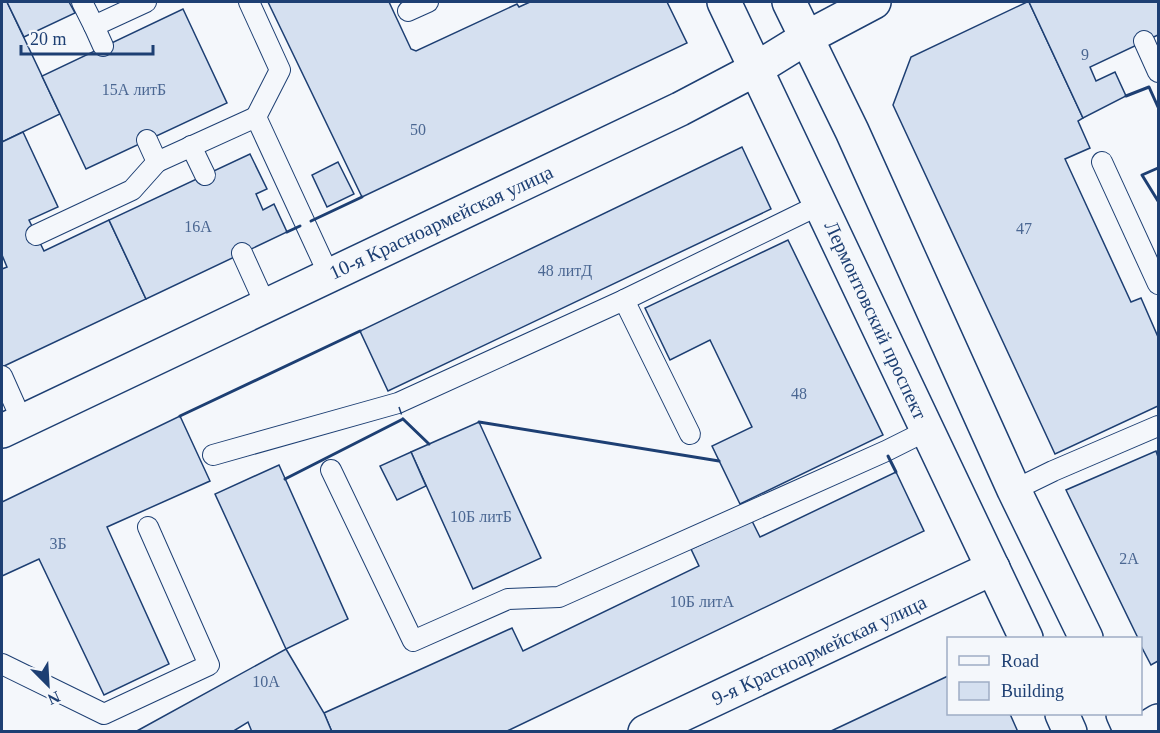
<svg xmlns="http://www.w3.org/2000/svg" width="1160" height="733" font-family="'Times New Roman',serif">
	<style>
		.building { fill: #d5e0f0; stroke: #1d3f73; stroke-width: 1.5 }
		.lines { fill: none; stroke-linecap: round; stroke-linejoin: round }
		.lane-casing { stroke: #1d3f73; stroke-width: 22 }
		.street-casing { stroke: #1d3f73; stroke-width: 36 }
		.secondary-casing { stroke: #1d3f73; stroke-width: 36 }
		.primary-casing { stroke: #1d3f73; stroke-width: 36 }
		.lane { stroke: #f4f7fb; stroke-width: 20 }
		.street { stroke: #f4f7fb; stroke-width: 33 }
		.secondary { stroke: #f4f7fb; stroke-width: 33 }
		.primary { stroke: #f4f7fb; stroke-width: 33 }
		.fence { stroke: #1d3f73; stroke-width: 1.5; stroke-dasharray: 8 3; stroke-linecap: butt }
		.wall { stroke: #1d3f73; stroke-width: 3 }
		.labels { text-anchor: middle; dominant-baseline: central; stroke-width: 4.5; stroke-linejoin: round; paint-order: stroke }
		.number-label { font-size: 16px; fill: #4b6792 }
		.street-label { font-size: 20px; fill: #1d3f73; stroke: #f4f7fb }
	</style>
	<rect width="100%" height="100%" fill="#f4f7fb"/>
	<!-- building -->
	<g class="building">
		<polygon points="2,2 7,2 60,114 2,142"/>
		<polygon points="7,2 69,2 75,13 24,37"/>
		<polygon points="268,2 389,2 411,49 416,51 517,4 519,7 530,2 667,2 687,43 362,197"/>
		<polygon points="1027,2 1029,2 1083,118 1078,121 1090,148 1065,159 1131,302 1141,298 1158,337 1158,406 1055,454 893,105 911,57"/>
		<polygon points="1029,2 1158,2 1158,35 1090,67 1096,81 1115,72 1126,96 1083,118"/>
		<polygon points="183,9 227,103 86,169 42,76"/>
		<polygon points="23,132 58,207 29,220 44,251 109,220 146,299 2,367 2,269 7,267 2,255 2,142"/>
		<polygon points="742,147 771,209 388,391 360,331"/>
		<polygon points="250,154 267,189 256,194 263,210 274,204 287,232 146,299 109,220"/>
		<polygon points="338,162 354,194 327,207 312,175"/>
		<polygon points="788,240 883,435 740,504 712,446 752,427 710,340 670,360 645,308"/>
		<polygon points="180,416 210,481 107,527 169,664 104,695 39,559 2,576 2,502"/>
		<polygon points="479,422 541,558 473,589 411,452"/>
		<polygon points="1156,451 1158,457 1158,661 1151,665 1140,644 1140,638 1138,638 1066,490"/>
		<polygon points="411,452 426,486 397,500 380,466"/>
		<polygon points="279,465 348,619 286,649 215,494"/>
		<polygon points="896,472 924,531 505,732 332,732 324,713 512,628 523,651 699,566 691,549 752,521 760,537"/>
		<polygon points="286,649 324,713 332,732 252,732 248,722 232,732 135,732"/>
		<polygon points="948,676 948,714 1010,714 1018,732 829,732"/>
	</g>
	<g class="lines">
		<defs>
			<g id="lane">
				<polyline points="82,2 94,26"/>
				<polyline points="249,2 280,70 256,117 329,275"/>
				<polyline points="408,11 428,2"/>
				<polyline points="1144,41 1158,72"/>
				<polyline points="103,46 94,26 146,2"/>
				<polyline points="147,140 157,162 256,117"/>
				<polyline points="191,146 205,175"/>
				<polyline points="1102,162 1158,284"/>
				<polyline points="36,235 132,190 157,162"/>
				<polyline points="242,253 266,306"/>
				<polyline points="624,300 690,434"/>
				<polyline points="2,376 22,421"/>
				<polyline points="213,455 398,403 624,300 821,204"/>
				<polyline points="331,470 413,641 508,599 559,597 886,451 928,430"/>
				<polyline points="1014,490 1053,471 1158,426"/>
				<polyline points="2,664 104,714 209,665 148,527"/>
			</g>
			<g id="street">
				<polyline points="806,38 874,2"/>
				<polyline points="645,732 993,568"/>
			</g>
			<g id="secondary">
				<polyline points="2,431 680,109 756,69 806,38"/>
				<polyline points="1140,732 1158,721"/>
			</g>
			<g id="primary">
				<polyline points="724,2 1026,638"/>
				<polyline points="789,2 852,131 1014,490 1086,638"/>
				<polyline points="1062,714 1070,732"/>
				<polyline points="1123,714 1131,732"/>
			</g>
		</defs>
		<!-- lane casing -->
		<use href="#lane" class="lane-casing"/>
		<!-- street casing -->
		<use href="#street" class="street-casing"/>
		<!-- secondary casing -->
		<use href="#secondary" class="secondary-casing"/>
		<!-- primary casing -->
		<use href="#primary" class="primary-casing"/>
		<!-- lane -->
		<use href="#lane" class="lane"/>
		<!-- street -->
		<use href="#street" class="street"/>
		<!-- secondary -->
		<use href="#secondary" class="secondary"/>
		<!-- primary -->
		<use href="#primary" class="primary"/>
		<!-- fence -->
		<polyline class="fence" points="399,407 403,419"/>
		<!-- wall -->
		<g class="wall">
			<polyline points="1126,96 1149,87 1158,107"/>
			<polyline points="1158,168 1142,175 1158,201"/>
			<polyline points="311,221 362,197"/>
			<polyline points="287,232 300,226"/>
			<polyline points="180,416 360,331"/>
			<polyline points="479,422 719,461"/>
			<polyline points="888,456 896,472"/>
			<polyline points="285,479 403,419 429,444"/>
		</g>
	</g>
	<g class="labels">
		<!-- number labels -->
		<g class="number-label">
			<text x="1085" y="54">9</text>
			<text x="134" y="89">15А литБ</text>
			<text x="418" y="129">50</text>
			<text x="198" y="226">16А</text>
			<text x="1024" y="228">47</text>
			<text x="565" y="270">48 литД</text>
			<text x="799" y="393">48</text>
			<text x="481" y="516">10Б литБ</text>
			<text x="58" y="543">3Б</text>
			<text x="1129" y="558">2А</text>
			<text x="702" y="601">10Б литА</text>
			<text x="266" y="681">10А</text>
		</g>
		<!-- street labels -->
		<g class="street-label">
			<text transform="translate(441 222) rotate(-25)">10-я Красноармейская улица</text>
			<text transform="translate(876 320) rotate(65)">Лермонтовский проспект</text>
			<text transform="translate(819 650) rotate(-25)">9-я Красноармейская улица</text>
		</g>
	</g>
	<!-- border -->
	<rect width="1160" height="733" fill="none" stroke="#1d3f73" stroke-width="6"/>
	<!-- legend -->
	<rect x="947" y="637" width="195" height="78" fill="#f4f7fb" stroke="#9eadc5" stroke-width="1.5"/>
	<rect x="959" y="656" width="30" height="9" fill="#f4f7fb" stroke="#9eadc5" stroke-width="1.5"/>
	<text x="1001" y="667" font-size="18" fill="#1d3f73">Road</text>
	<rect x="959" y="682" width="30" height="18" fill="#d5e0f0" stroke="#9eadc5" stroke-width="1.5"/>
	<text x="1001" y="697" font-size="18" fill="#1d3f73">Building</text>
	<!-- north arrow -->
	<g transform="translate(48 685) rotate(156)" stroke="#f4f7fb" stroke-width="4.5" paint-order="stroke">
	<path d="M0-4.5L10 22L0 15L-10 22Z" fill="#1d3f73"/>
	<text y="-9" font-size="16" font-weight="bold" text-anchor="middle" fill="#1d3f73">N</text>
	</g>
	<!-- scale -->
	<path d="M21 45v9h132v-9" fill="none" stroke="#1d3f73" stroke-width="3"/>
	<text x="30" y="45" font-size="18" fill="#1d3f73" stroke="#f4f7fb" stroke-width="4.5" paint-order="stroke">20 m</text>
</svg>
